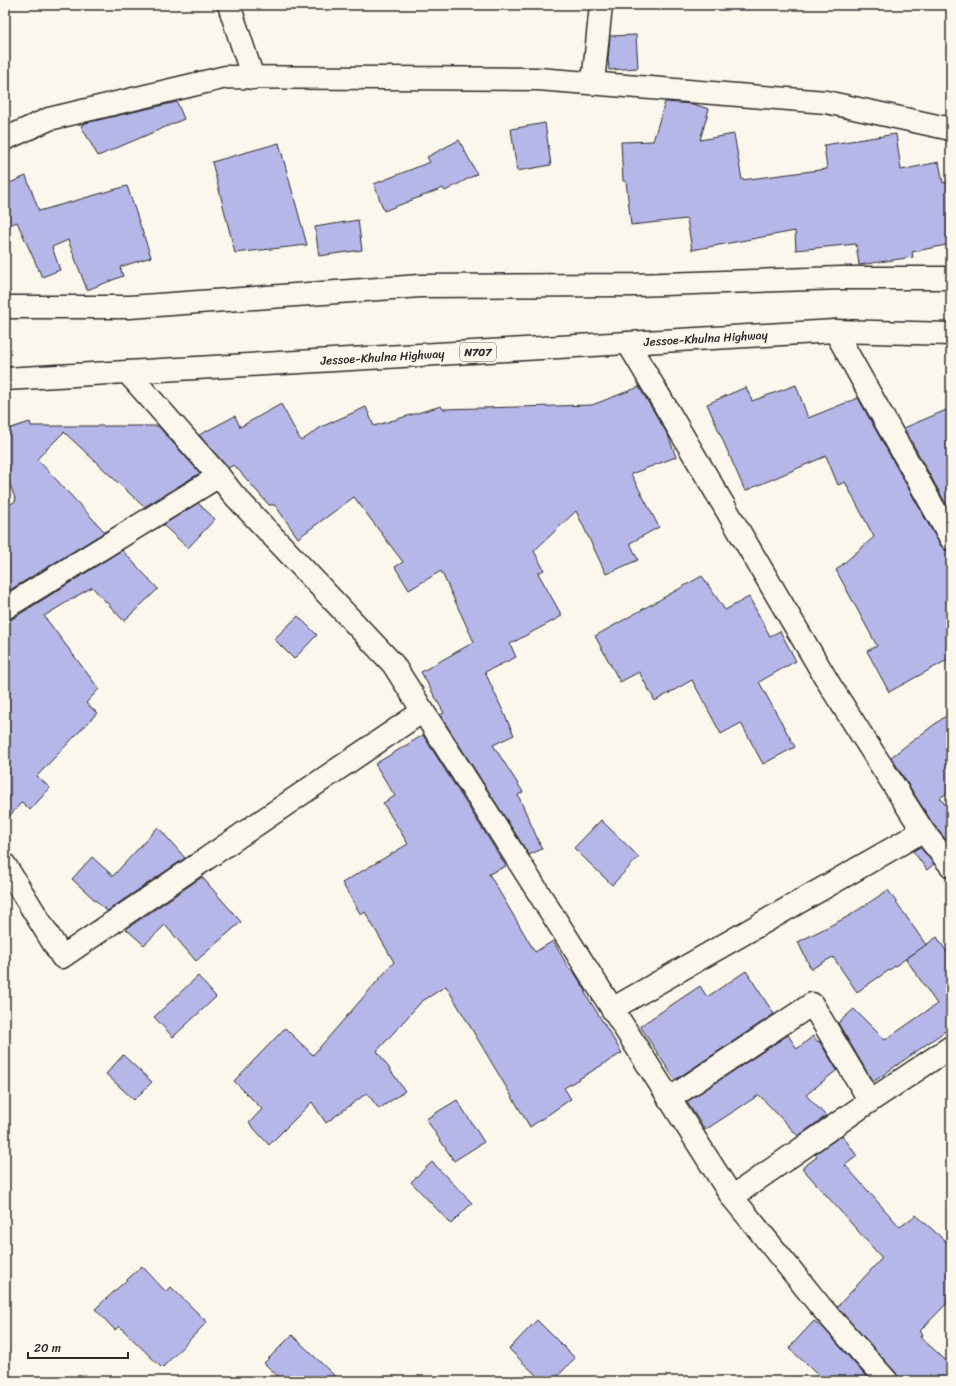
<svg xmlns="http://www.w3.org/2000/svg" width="956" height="1386" font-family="Sriracha,sans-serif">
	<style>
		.building { fill: #b4b7e8; stroke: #2b2b2b }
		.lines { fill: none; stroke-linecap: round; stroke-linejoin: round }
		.minor-casing { stroke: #2b2b2b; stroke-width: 25 }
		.trunk-casing { stroke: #2b2b2b; stroke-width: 25 }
		.minor { stroke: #fbf7ec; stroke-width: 22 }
		.trunk { stroke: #fbf7ec; stroke-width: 22 }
		.labels { text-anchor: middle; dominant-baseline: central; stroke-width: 3; stroke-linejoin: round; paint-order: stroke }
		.shield { fill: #fbf7ec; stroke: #696865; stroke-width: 1 }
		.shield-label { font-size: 11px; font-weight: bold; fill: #2b2b2b }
		.street-label { font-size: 12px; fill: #2b2b2b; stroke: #fbf7ec }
	</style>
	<rect width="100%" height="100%" fill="#fbf7ec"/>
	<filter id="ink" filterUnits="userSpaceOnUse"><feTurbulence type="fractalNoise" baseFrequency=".025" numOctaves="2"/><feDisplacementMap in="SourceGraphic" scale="8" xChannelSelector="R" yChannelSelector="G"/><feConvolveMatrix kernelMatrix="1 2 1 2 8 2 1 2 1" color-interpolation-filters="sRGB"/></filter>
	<g filter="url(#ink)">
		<!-- building -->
		<g class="building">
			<polygon points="636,35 638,68 609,70 608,59 610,36"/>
			<polygon points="177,102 184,119 98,156 81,126 85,123"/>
			<polygon points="665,102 693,104 709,109 700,140 734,134 742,180 827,169 824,145 896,134 901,170 939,162 943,183 951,181 951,244 912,252 913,257 859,265 856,244 796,250 795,231 692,250 687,219 631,225 626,181 623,181 621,142 653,141"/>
			<polygon points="545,123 551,165 517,171 511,129"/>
			<polygon points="459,140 477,174 445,191 443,188 384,211 374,184 430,162 427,157"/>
			<polygon points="279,143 307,245 235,253 212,162"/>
			<polygon points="26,176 39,211 127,186 151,257 120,267 123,276 87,290 68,240 52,247 60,270 42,277 17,222 5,227 5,185"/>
			<polygon points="358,220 362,250 319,256 315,227"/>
			<polygon points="796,385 808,418 858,398 940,545 945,550 951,551 951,658 889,692 867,651 877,646 836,570 874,537 845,482 838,485 826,456 745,491 707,404 746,387 752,401"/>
			<polygon points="639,387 668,435 676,457 631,474 659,527 630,543 638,560 606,574 576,511 534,551 544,570 538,573 562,616 510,644 516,657 485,672 514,735 493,745 523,792 518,795 542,849 529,855 440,715 444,713 421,672 474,642 441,571 409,590 395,567 403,562 354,497 298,538 275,505 269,505 234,465 228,468 199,435 235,416 240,427 281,404 301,441 321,427 366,407 374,426 441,406 443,409 592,405"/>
			<polygon points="951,408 951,513 904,428"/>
			<polygon points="30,422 31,426 158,426 200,473 144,507 64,432 37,459 105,532 5,593 5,507 16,501 5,471 5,430"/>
			<polygon points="198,503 215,519 188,548 163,525"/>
			<polygon points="122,550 158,589 124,621 92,587 44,616 99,689 86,703 97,713 37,776 50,788 30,810 22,802 5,821 5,620 12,619"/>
			<polygon points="702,576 725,610 749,597 770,636 780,631 796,661 759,682 795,747 763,764 741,723 721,734 692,680 655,701 639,672 620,682 595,636"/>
			<polygon points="298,616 317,635 294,659 274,639"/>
			<polygon points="951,712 951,790 940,798 950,811 951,810 951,846 933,824 891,757"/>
			<polygon points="423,735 506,866 489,874 535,952 553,941 570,970 572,969 586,991 585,993 622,1053 564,1088 571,1099 530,1127 446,986 421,1002 377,1051 405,1091 379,1109 367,1093 326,1123 312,1102 269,1145 249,1123 262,1109 234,1081 285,1028 313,1055 394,962 365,912 361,915 342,883 408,844 383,803 395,796 375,764"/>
			<polygon points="601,820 639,857 612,885 574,848"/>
			<polygon points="158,827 185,858 107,911 72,879 92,857 113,876"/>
			<polygon points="920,847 934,864 927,870 913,851"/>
			<polygon points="202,877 241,922 196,961 165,925 144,945 126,929"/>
			<polygon points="888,890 926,945 857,992 833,957 811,969 798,942 849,916"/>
			<polygon points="937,937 951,958 951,1027 873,1082 838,1023 854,1009 885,1040 937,1004 906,959"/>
			<polygon points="746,971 774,1014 675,1080 640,1026 700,986 707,997"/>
			<polygon points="198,976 216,997 173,1037 154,1017"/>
			<polygon points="788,1035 797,1049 813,1036 818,1042 819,1041 837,1070 806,1095 826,1116 798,1136 759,1095 705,1130 687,1102 688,1101"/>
			<polygon points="123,1055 152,1082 134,1100 106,1074"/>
			<polygon points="457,1100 484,1142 454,1161 426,1119"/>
			<polygon points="842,1135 857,1156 845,1165 900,1227 916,1215 951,1246 951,1299 920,1331 923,1334 920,1337 951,1365 951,1381 899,1381 896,1373 837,1307 882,1258 802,1168 817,1157 815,1154"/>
			<polygon points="432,1162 472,1203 451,1224 411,1182"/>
			<polygon points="142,1266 166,1292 171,1287 207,1322 162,1368 119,1326 115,1330 95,1309"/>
			<polygon points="537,1320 575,1358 553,1381 542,1381 509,1349"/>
			<polygon points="814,1321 820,1326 821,1325 870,1381 824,1381 789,1348"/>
			<polygon points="292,1335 340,1381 283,1381 264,1363"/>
		</g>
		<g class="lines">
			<defs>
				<g id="minor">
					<polyline points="229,5 253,78"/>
					<polyline points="593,83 601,5"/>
					<polyline points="5,139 49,119 226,77 538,79 826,102 951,129"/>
					<polyline points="835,331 951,539"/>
					<polyline points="628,343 831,687 923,831 951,866"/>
					<polyline points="127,372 219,476 233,494 393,664 732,1197 821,1307 887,1381"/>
					<polyline points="5,608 219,476"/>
					<polyline points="5,865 62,957 423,711"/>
					<polyline points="612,1009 923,831"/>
					<polyline points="669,1099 812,1004 870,1101"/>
					<polyline points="732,1197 870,1101 951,1047"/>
				</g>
				<g id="trunk">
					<polyline points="5,307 130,307 420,286 634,285 841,278 951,278"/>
					<path id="s1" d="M5 379 835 331 951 334"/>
				</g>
			</defs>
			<!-- minor casing -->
			<use href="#minor" class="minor-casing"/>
			<!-- trunk casing -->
			<use href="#trunk" class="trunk-casing"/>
			<!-- minor -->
			<use href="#minor" class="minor"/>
			<!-- trunk -->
			<use href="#trunk" class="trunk"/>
		</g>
	</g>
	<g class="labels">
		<!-- shield labels -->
		<rect class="shield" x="460" y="343" width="36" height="18" rx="3"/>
		<g class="shield-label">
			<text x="478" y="352">N707</text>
		</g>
		<!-- street labels -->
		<g class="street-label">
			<text stroke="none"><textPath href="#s1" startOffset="702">Jessoe-Khulna Highway</textPath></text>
			<text stroke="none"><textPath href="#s1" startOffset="378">Jessoe-Khulna Highway</textPath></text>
		</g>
	</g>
	<!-- margin -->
	<rect width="956" height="1386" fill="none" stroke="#fbf7ec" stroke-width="20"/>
	<rect x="10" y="10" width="936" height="1366" fill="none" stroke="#2b2b2b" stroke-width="1.5" filter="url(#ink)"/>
	<!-- scale -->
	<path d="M28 1352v6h100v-6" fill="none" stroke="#2b2b2b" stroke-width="2"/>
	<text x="34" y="1352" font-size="12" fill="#2b2b2b" stroke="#fbf7ec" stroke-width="3" paint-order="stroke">20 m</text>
</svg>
